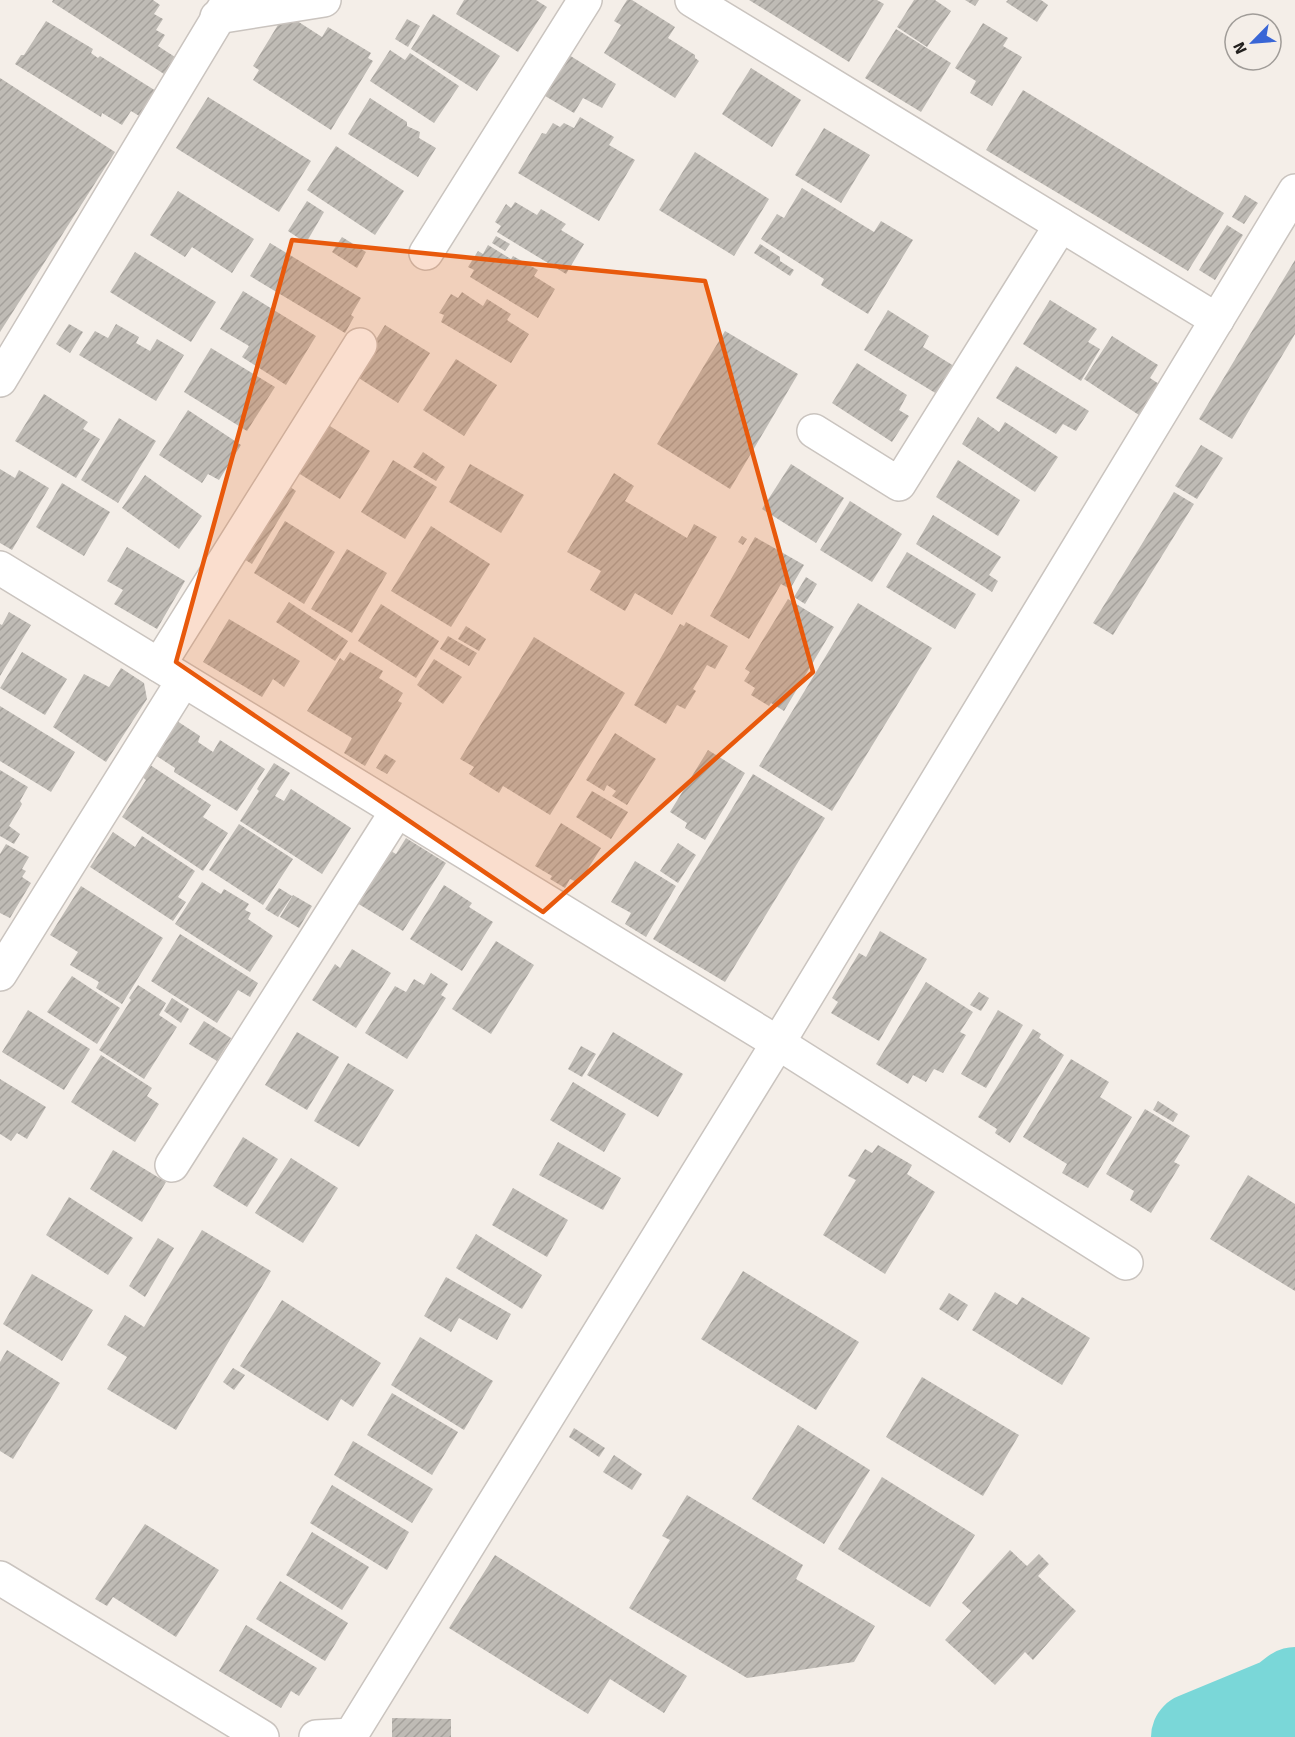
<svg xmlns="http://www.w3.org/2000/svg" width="1295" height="1737" font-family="Signika,sans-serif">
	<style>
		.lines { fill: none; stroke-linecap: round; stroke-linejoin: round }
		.river { stroke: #7ad7d8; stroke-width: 88 }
		.building { fill: url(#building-hatch) }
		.minor-casing { stroke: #cac4bf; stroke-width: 36 }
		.minor { stroke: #fff; stroke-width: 33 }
		.marked { fill: #e8590c; fill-opacity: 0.2; stroke: #e8590c; stroke-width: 4.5; stroke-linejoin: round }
	</style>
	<defs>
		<pattern id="building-hatch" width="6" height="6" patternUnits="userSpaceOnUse" patternTransform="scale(1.5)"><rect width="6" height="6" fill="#bfbbb5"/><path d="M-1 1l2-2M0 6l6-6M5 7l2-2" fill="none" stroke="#a4a09b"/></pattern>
	</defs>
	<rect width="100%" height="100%" fill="#f4eee8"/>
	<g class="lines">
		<!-- river -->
		<polyline class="river" points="1195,1737 1282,1701 1295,1691"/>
	</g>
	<!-- building -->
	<g class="building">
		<polygon points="53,0 153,0 160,5 154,14 163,19 156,30 165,35 158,46 175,57 164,74 52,2"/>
		<polygon points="464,0 536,0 547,7 518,52 456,14"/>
		<polygon points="627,0 632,0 675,27 668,38 695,55 695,58 699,61 675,98 604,53 621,25 614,21"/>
		<polygon points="749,0 877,0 884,4 849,62"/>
		<polygon points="914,0 935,0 951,11 927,47 897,27"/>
		<polygon points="965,0 979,0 975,6"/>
		<polygon points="1008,0 1041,0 1048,5 1037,22 1006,2"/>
		<polygon points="433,14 500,56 477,91 411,49"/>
		<polygon points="291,17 322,37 328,27 371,53 368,58 373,61 331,130 253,80 259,70 253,66 281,20 287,24"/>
		<polygon points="407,19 420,26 408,47 395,39"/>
		<polygon points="46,21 93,49 91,53 98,58 100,56 156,91 141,117 131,111 122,125 102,113 101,117 15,64 21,55 24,55"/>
		<polygon points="983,23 1008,38 1003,46 1022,57 992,106 970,93 976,81 955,68"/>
		<polygon points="896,29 951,63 921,112 865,78"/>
		<polygon points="390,50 405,60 410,53 459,86 434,123 370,81"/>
		<polygon points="564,52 616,84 602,108 583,98 574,113 540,93"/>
		<polygon points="751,68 801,100 772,147 722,114"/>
		<polygon points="0,78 115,152 0,332"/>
		<polygon points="1023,90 1224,213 1188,271 986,150"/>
		<polygon points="208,97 311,161 279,212 176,148"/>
		<polygon points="370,98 407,122 407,126 420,132 419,138 436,148 418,177 348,134"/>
		<polygon points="580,117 614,137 609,145 635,160 599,221 518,173 542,133 546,134 553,123 560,127 564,123 574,128"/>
		<polygon points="824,128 870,155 841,203 795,175"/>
		<polygon points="336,146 404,191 375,235 307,190"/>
		<polygon points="695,152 769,199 734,256 659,210"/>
		<polygon points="802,188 874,232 881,221 913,240 868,314 821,285 824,279 761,239 777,214 784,218"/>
		<polygon points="178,191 254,239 232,273 192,247 185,257 150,235"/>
		<polygon points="1245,195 1258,203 1244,224 1232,217"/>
		<polygon points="307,201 324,212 306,243 288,231"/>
		<polygon points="515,202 537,215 541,209 566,224 561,230 584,244 566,274 497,232 501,226 495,222 506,204 511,208"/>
		<polygon points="1227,225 1243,235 1215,280 1199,270"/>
		<polygon points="496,236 510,244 505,251 492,243"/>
		<polygon points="342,237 366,252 357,268 332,252"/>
		<polygon points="270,243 361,298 351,315 354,317 345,333 250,276"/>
		<polygon points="760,244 780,257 780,261 794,270 790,276 754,253"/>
		<polygon points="488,245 511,259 513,256 538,270 534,276 555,289 538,318 470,277 474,270 468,267 478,251 483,254"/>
		<polygon points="135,252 216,302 191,342 110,292"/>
		<polygon points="1295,260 1295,334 1232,439 1199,419"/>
		<polygon points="243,291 316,336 286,385 242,357 249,346 220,329"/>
		<polygon points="462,292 483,306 487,299 511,314 507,320 529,334 511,363 441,322 444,315 439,313 451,294 458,298"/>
		<polygon points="1050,300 1097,329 1088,342 1100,349 1081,381 1023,344"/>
		<polygon points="888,310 929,336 923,347 954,366 937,394 864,350"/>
		<polygon points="69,324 83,332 70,353 56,344"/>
		<polygon points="116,324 139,337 136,343 150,351 157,339 184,355 156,401 79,355 95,331 108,338"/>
		<polygon points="385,325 430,353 398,403 354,375"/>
		<polygon points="725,331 798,374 730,489 657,444"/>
		<polygon points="1112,336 1158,365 1150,378 1162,386 1142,417 1084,379"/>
		<polygon points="211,348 275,387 247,431 184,392"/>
		<polygon points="456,359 497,385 464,436 423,410"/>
		<polygon points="857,363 907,395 899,410 909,416 892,442 832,403"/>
		<polygon points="1016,366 1089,411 1076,431 1063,424 1056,434 996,398"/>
		<polygon points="44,394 88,422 83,429 100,439 76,478 15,441"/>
		<polygon points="188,410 241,445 219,480 208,474 202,483 159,455"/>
		<polygon points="978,417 999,432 1005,422 1058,457 1035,492 962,444"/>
		<polygon points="119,418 156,441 118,503 81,480"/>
		<polygon points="325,423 370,451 340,499 295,471"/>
		<polygon points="1201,445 1223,458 1197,499 1175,486"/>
		<polygon points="423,452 445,467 436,481 413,467"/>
		<polygon points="393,460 437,487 405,539 361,512"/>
		<polygon points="958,460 1020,500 998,536 936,497"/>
		<polygon points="470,464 524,495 501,533 449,502"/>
		<polygon points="791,464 844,498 816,543 762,509"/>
		<polygon points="0,469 15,478 19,470 49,488 12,550 0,543"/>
		<polygon points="614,473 634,486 625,501 687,538 694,524 717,537 672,615 635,593 625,611 590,590 601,571 567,552"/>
		<polygon points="145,475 202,516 179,549 122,508"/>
		<polygon points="283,482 296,491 252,564 239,556"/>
		<polygon points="62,483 110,512 84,556 36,527"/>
		<polygon points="1174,492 1194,504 1113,635 1093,623"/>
		<polygon points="850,501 902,534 872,582 820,550"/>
		<polygon points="933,515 1001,557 989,575 998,581 992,592 916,544"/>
		<polygon points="285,521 335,552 304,604 254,573"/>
		<polygon points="431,526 490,564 451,627 391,591"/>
		<polygon points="742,536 747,539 743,545 738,542"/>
		<polygon points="755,537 804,565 790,589 781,584 749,639 710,616"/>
		<polygon points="127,547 185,581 157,629 114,604 123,590 107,581"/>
		<polygon points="347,549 387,573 352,633 311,609"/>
		<polygon points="907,552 976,594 955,629 886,587"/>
		<polygon points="806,577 817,584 805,604 794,597"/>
		<polygon points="788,599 834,627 784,711 771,703 769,706 751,695 755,688 744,681 750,672 745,669"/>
		<polygon points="289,602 348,641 335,661 276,622"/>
		<polygon points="858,603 932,648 832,811 759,766"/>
		<polygon points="381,604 439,641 416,678 358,641"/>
		<polygon points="9,612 31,625 0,676 0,624 2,625"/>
		<polygon points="229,619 300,661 284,687 273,679 262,697 203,662"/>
		<polygon points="686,622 728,646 715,669 707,665 693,689 696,691 685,709 677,705 666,724 634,705 680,624 684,626"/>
		<polygon points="466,626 486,639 479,651 458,639"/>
		<polygon points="448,636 477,653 469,666 440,649"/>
		<polygon points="534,637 625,693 550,815 503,786 499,793 469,774 474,767 460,759"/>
		<polygon points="22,652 67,679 45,715 0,688"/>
		<polygon points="350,652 383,671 379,678 403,693 398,701 402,703 365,766 344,753 352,738 307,711 340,658 344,661"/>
		<polygon points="434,659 462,677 443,704 417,685"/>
		<polygon points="121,668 144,683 147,699 106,762 53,727 84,674 109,687"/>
		<polygon points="0,706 75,752 51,792 0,761"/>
		<polygon points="174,719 200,736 198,742 213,752 220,740 265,769 237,811 174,772 175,768 152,753"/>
		<polygon points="615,733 656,759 627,805 612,796 616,791 607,785 604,791 586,780"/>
		<polygon points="708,750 745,773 705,840 685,828 687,823 670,812"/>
		<polygon points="385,754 396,761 387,774 376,768"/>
		<polygon points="147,763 211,805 203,817 228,833 203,871 122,817 146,780 140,775"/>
		<polygon points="274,763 290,773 275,796 284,801 291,789 351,828 322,874 240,821 259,791 257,789"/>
		<polygon points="0,770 28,787 20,801 22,804 9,826 20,834 14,844 0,836"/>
		<polygon points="753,774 825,818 725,982 653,939"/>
		<polygon points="592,791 628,812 611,839 576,817"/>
		<polygon points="561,823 601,848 579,883 570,879 565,888 550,879 552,876 535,866"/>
		<polygon points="239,824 293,859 263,905 209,870"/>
		<polygon points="113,832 135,847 142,836 195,871 178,897 186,902 173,921 90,867"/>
		<polygon points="406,838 446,863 403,931 357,903 389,850 396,854"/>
		<polygon points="678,843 696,855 678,883 660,871"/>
		<polygon points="6,844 29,857 22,869 26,871 22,877 31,883 10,918 0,913 0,854"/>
		<polygon points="635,861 676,886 646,937 625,924 631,913 611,902"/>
		<polygon points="202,882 221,894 224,889 249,904 245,910 251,913 248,919 273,936 250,972 175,924"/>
		<polygon points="444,885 472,903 469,907 493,922 462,971 410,939"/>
		<polygon points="81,886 163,938 122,1004 96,988 99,982 70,965 78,952 50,935"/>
		<polygon points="279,888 292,896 278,917 265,909"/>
		<polygon points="293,895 312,906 299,928 280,917"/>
		<polygon points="880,931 927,959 879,1041 831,1013 838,1002 832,998 859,953 866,957"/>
		<polygon points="180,934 258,983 250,997 238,990 217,1023 151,981"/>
		<polygon points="496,941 534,965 491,1034 452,1009"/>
		<polygon points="352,949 391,973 356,1028 312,1000 335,964 340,968"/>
		<polygon points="431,973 448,984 441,995 446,998 407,1059 365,1033 395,986 406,992 414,979 424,985"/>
		<polygon points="72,976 120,1008 97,1044 47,1012"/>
		<polygon points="926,982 973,1012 960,1032 966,1035 943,1073 934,1069 926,1082 913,1075 908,1084 876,1064"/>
		<polygon points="138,985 166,1003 159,1015 177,1027 144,1079 99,1050 131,1000 129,998"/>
		<polygon points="979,992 989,998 981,1011 970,1005"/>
		<polygon points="172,998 189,1009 181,1023 164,1011"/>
		<polygon points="28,1010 90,1049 64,1090 2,1052"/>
		<polygon points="998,1010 1023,1025 986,1088 961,1074"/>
		<polygon points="204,1021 231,1038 217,1061 189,1044"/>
		<polygon points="1033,1029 1041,1034 1039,1038 1064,1055 1010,1143 995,1133 997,1129 978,1117"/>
		<polygon points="297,1032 339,1057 307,1110 265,1085"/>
		<polygon points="613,1032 683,1074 658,1117 587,1075"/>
		<polygon points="581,1046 596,1054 582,1077 568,1069"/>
		<polygon points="101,1055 152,1088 147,1096 159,1104 135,1142 71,1102"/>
		<polygon points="1071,1059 1109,1082 1100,1097 1132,1117 1088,1188 1062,1173 1067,1164 1023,1137"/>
		<polygon points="348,1063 394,1090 359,1147 314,1121"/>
		<polygon points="0,1079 46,1107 27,1139 17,1133 11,1141 0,1134"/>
		<polygon points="573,1082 626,1114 604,1152 550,1120"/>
		<polygon points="1158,1101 1178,1114 1173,1122 1153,1110"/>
		<polygon points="1145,1109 1190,1136 1174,1162 1180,1165 1151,1213 1130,1200 1134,1191 1106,1174"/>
		<polygon points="243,1137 278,1159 247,1207 213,1186"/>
		<polygon points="558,1142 621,1178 603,1210 539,1175"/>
		<polygon points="878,1145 912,1165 907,1174 935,1192 885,1274 823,1235 856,1180 848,1176 865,1149 872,1153"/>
		<polygon points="113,1150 166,1182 142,1222 90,1189"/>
		<polygon points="291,1158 338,1188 303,1243 255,1213"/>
		<polygon points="1248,1175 1295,1204 1295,1291 1210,1239"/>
		<polygon points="513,1188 568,1220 547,1257 492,1225"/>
		<polygon points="69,1197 133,1238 108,1275 46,1235"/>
		<polygon points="202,1230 271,1271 176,1430 107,1389 127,1357 107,1345 125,1315 144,1327"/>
		<polygon points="476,1234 542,1275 522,1309 456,1268"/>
		<polygon points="158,1238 174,1248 145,1297 129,1286"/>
		<polygon points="743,1271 859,1342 816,1410 701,1339"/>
		<polygon points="32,1274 93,1310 62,1361 3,1324"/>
		<polygon points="446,1277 511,1314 497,1340 459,1318 451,1332 424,1316"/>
		<polygon points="995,1292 1017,1305 1022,1297 1090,1338 1062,1385 972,1330"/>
		<polygon points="949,1293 968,1305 958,1321 939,1309"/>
		<polygon points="282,1300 381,1363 353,1407 341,1399 328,1421 240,1366"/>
		<polygon points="420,1337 493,1381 464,1430 391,1385"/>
		<polygon points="7,1350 60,1383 13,1459 0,1451 0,1362"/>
		<polygon points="233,1368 245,1375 234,1390 223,1382"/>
		<polygon points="922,1377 1019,1435 983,1496 886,1437"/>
		<polygon points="392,1393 458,1432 432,1475 367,1435"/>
		<polygon points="798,1425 870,1470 824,1544 752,1499"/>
		<polygon points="574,1428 605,1448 599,1457 569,1437"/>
		<polygon points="353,1441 433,1489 412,1523 334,1475"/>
		<polygon points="614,1455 642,1474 632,1490 603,1472"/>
		<polygon points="882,1477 975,1535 930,1607 838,1549"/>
		<polygon points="332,1485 409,1532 387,1570 310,1523"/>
		<polygon points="687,1495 803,1565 796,1579 875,1626 854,1662 747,1678 629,1608 670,1540 662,1536"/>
		<polygon points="145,1524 219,1570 176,1637 113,1597 107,1606 95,1599"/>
		<polygon points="312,1532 369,1567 342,1610 286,1575"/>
		<polygon points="1010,1550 1027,1566 1039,1554 1049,1564 1038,1576 1076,1611 1033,1660 1025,1652 995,1685 945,1640 971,1611 962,1603"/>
		<polygon points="495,1555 687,1676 664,1713 610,1679 588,1714 449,1628"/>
		<polygon points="280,1581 348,1623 325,1661 256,1619"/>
		<polygon points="246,1625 317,1668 299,1696 291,1691 281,1708 219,1671"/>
		<polygon points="392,1718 451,1719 451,1737 392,1737"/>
	</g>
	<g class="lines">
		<defs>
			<g id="minor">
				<polyline points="692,0 1217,320"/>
				<polyline points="217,17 324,0"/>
				<polyline points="426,253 585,0"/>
				<polyline points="0,380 229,0"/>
				<polyline points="814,431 899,484 1061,225"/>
				<polyline points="0,568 778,1043 1126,1263"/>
				<polyline points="159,665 360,345"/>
				<polyline points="0,974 183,681"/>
				<polyline points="172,1165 397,811"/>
				<polyline points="0,1578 262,1737"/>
				<polyline points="316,1737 351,1735 778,1043 1295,191"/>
			</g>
		</defs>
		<!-- minor casing -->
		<use href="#minor" class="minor-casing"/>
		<!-- minor -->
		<use href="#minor" class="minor"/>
	</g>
	<!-- marked area -->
	<path class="marked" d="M292 240 705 281 813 672 543 912 176 662Z"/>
	<!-- north arrow -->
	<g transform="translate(1253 42) rotate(245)"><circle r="28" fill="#f4eee8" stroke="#a09c98" stroke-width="1.5"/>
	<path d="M0-4.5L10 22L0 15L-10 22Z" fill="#3966d6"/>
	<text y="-9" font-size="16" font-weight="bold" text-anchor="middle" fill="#23211f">N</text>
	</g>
</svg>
